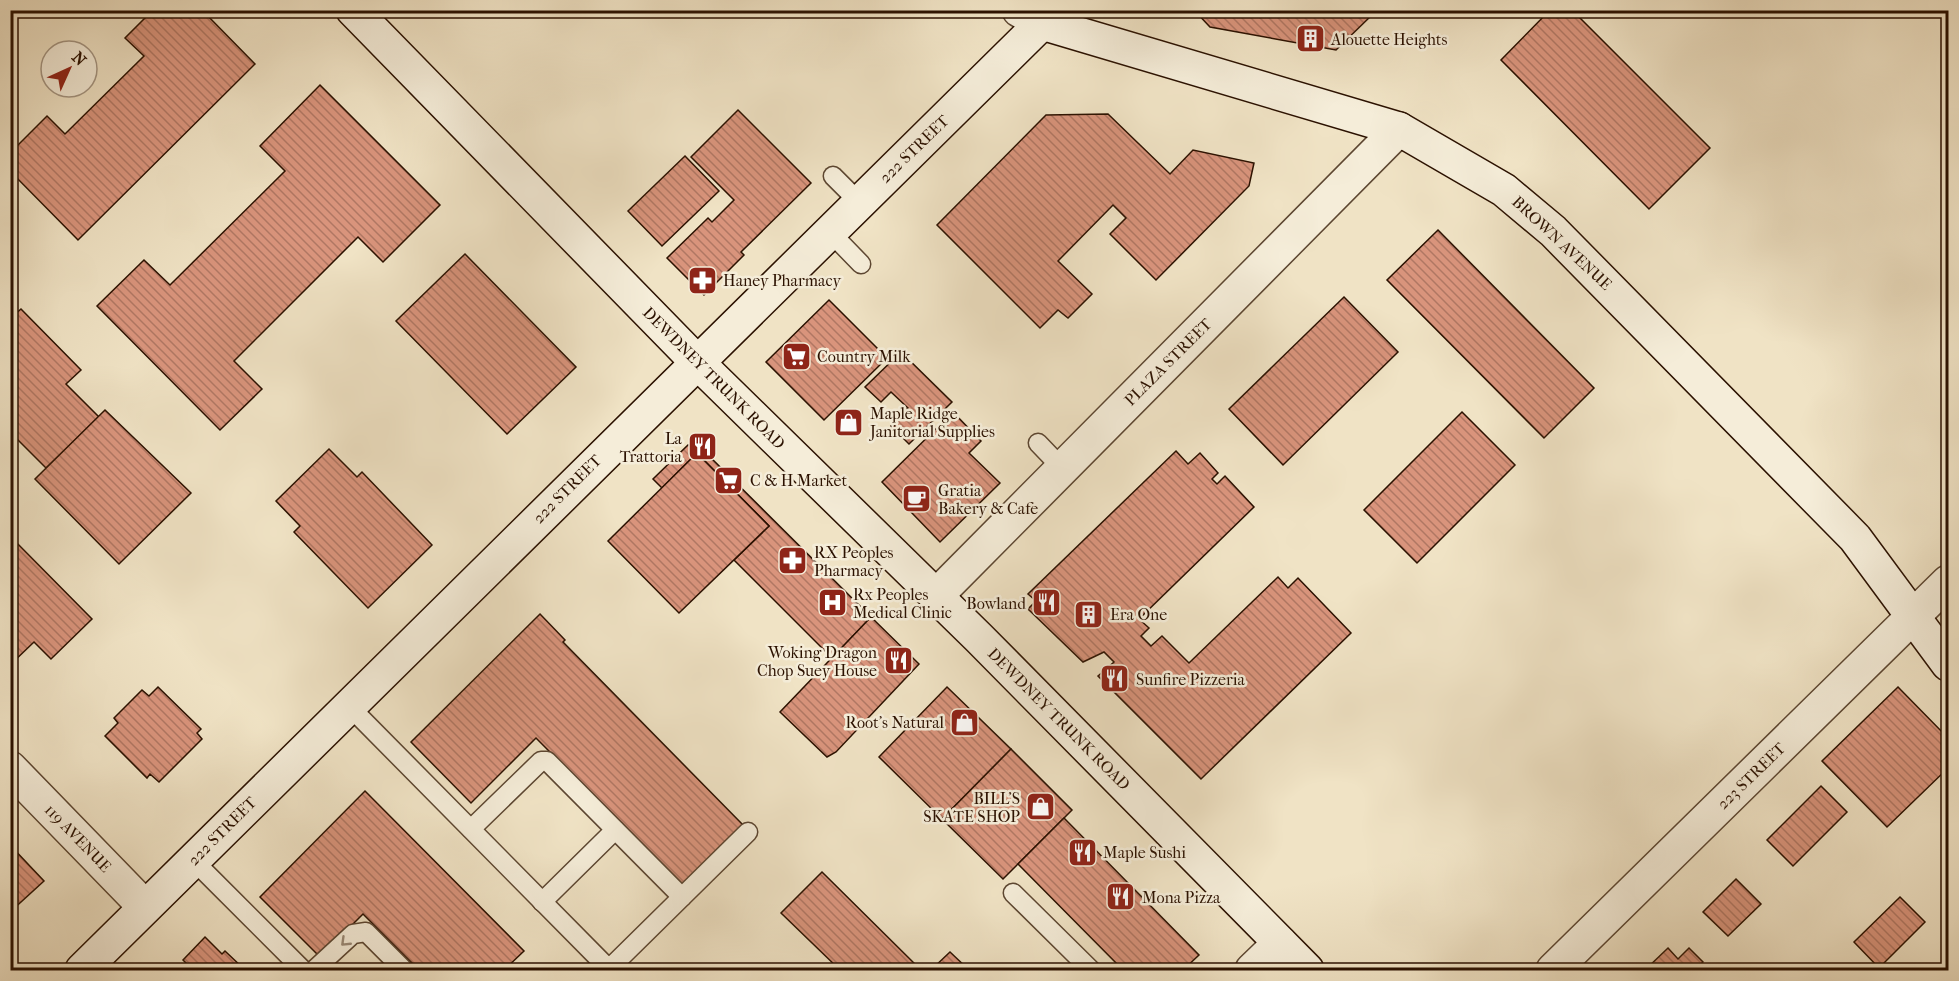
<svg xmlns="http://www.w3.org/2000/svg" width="1959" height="981" font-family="'IM FELL French Canon',serif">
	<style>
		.building { fill: url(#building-back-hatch); stroke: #2b1100; stroke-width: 1.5 }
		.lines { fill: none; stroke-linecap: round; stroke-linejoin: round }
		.lane-casing { stroke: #5c4631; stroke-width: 21 }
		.street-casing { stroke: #5c4631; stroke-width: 36 }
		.secondary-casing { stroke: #2b1100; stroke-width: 36 }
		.lane { stroke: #f5edd9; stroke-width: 18 }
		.street { stroke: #f5edd9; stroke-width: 33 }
		.secondary { stroke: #f5edd9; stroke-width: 33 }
		.oneway { stroke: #9a8a77 }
		.labels { text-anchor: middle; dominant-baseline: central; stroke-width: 5; stroke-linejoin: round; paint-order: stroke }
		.poi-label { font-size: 16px; fill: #2b1100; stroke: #f5edd9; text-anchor: start }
		.street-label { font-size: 16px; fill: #2b1100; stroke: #f5edd9 }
	</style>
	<defs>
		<pattern id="building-back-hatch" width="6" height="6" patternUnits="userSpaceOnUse" patternTransform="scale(1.5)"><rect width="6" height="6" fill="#d9947c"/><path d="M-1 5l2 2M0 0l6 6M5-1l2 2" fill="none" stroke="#b07763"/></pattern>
	</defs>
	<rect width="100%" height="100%" fill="#f0e3c5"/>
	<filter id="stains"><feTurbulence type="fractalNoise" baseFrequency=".00333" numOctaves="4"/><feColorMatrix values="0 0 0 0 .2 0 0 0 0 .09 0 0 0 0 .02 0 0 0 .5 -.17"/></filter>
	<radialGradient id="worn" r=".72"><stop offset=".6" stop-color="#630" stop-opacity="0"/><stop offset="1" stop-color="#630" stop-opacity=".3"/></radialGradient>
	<!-- building -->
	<g class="building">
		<polygon points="10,10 25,10 10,25"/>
		<polygon points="153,10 202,10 255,64 78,240 10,171 10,153 47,116 65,134 144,56 125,38"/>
		<polygon points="1194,10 1371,10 1374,13 1336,50 1210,27"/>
		<polygon points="1550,10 1572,10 1710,148 1649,209 1501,60"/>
		<polygon points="320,85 440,205 383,262 358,237 234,361 262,389 220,430 97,306 144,260 170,285 285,171 260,146"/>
		<polygon points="738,110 811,183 741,252 744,255 704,295 667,258 708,218 712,222 734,200 691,157"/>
		<polygon points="1108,114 1170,174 1193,150 1254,163 1249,186 1156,280 1110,234 1126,218 1113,205 1058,261 1092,294 1068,318 1058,310 1040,328 937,225 1046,115"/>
		<polygon points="685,156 719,191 662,246 628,211"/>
		<polygon points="1438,230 1594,388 1544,438 1387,280"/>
		<polygon points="465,254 576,367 507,434 396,321"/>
		<polygon points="1344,297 1398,352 1283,465 1229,409"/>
		<polygon points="829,300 887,358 824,420 766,362"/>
		<polygon points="21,309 81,370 66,384 99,417 46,468 12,434 10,436 10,314 13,316"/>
		<polygon points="901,352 952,402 909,444 891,426 908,408 891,392 881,402 865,387"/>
		<polygon points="105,410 191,493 119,564 35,479"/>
		<polygon points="953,412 981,441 969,453 1000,483 940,542 882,482"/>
		<polygon points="1462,412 1515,465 1417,563 1364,510"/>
		<polygon points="697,444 871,617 832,658 734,560 769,526 697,453 662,488 653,479 688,445"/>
		<polygon points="329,449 357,477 362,472 432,545 368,608 294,532 300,526 276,501"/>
		<polygon points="1176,451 1188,464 1200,453 1218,473 1212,479 1217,484 1225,476 1254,507 1139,619 1149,628 1141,636 1151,646 1162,636 1189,663 1278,577 1288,588 1298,578 1351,633 1201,779 1098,676 1114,662 1104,652 1083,662 1028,609 1036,601 1028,594"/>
		<polygon points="697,453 769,526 679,613 608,541"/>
		<polygon points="10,536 92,619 51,659 34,642 10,665"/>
		<polygon points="540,614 565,640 563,642 744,826 683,886 536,738 471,803 411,742"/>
		<polygon points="871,617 919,664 836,752 827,757 780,712"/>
		<polygon points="158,687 201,729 197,733 202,739 159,782 150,774 147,778 105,736 118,723 114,718 142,690 149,696"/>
		<polygon points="947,687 1011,749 942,819 879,757"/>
		<polygon points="1898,687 1948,738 1948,768 1887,827 1822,761"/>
		<polygon points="1011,749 1072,810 1003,879 942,819"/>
		<polygon points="1821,786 1847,812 1793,866 1767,840"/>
		<polygon points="365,791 524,951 504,970 419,970 363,914 320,957 260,897"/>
		<polygon points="1064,818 1199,955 1183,970 1123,970 1018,864"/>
		<polygon points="10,845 44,881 10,912"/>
		<polygon points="822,872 921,970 840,970 781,913"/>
		<polygon points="1736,879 1761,904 1728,936 1703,912"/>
		<polygon points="1900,897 1925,922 1879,968 1854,942"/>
		<polygon points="205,937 222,954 225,951 244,969 193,970 183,960"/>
		<polygon points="1668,948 1678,959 1689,948 1703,962 1694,970 1645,970"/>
		<polygon points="950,952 969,970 931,970"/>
	</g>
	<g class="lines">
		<defs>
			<g id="lane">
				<polyline points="833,176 859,202"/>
				<polyline points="829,231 861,264"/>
				<polyline points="1038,443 1062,468"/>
				<polyline points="349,706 605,965 612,966 748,832"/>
				<polyline points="471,829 541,761 547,761 682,897"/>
				<polyline points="193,860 303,970"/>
				<polyline points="1013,893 1091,970"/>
				<polyline points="542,902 615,830"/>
				<polyline points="314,970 353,934 366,932 404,970"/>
			</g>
			<g id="street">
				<polyline points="1019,10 1042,23"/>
				<polyline points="936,596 1399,129"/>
				<polyline points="10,768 145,907"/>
				<polyline points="1252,970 1280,943"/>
				<polyline points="1553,970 1948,582"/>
			</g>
			<g id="secondary">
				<polyline points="353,10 697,362 979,638 1307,970"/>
				<polyline points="1042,23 1399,129 1504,190 1553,231 1855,538 1948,664"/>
				<polyline points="82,970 1055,10"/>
			</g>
		</defs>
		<!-- lane casing -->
		<use href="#lane" class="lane-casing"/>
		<!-- street casing -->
		<use href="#street" class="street-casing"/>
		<!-- secondary casing -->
		<use href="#secondary" class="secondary-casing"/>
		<!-- lane -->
		<use href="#lane" class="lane"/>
		<!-- street -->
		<use href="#street" class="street"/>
		<!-- secondary -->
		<use href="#secondary" class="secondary"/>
	</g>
	<!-- one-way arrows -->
	<defs><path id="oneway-chevron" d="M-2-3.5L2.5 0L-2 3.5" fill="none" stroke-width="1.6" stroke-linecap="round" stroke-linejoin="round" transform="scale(1.5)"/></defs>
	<use class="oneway" href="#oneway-chevron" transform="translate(345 942) rotate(136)"/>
	<!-- icons -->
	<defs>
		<symbol id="building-square" viewBox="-11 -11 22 22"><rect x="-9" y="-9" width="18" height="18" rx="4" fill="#8f2418" stroke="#f5edd9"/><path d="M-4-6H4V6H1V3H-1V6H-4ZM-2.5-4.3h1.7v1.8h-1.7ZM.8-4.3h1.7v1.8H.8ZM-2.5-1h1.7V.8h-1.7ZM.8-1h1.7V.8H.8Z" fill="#fff"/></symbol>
		<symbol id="pharmacy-square" viewBox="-11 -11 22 22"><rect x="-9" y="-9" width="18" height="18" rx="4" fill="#8f2418" stroke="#f5edd9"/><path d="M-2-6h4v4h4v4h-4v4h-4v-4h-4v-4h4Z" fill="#fff"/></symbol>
		<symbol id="supermarket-square" viewBox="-11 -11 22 22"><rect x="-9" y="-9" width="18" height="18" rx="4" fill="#8f2418" stroke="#f5edd9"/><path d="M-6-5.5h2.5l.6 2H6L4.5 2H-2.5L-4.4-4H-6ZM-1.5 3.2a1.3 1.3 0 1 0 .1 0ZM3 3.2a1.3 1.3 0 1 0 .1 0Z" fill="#fff"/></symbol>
		<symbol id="shop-square" viewBox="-11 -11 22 22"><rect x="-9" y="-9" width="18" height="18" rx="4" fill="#8f2418" stroke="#f5edd9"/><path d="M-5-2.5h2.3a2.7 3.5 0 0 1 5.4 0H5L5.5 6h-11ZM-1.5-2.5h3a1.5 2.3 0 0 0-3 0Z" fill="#fff"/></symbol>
		<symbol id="restaurant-square" viewBox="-11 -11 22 22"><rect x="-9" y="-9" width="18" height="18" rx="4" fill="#8f2418" stroke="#f5edd9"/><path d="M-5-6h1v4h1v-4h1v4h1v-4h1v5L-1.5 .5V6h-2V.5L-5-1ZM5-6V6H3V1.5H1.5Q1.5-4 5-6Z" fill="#fff"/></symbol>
		<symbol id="cafe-square" viewBox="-11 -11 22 22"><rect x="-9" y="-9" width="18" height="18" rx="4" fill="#8f2418" stroke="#f5edd9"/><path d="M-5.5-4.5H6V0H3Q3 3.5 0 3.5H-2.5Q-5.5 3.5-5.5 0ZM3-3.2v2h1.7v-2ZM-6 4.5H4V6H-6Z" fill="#fff"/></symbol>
		<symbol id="hospital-square" viewBox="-11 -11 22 22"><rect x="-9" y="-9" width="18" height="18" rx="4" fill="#8f2418" stroke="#f5edd9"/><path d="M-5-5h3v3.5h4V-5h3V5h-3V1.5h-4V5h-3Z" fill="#fff"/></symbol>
	</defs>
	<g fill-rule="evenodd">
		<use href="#building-square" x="1294" y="22" width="33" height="33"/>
		<use href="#pharmacy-square" x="686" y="264" width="33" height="33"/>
		<use href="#supermarket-square" x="780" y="340" width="33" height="33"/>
		<use href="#shop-square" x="832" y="406" width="33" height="33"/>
		<use href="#restaurant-square" x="686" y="430" width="33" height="33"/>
		<use href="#supermarket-square" x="712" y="464" width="33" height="33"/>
		<use href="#cafe-square" x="900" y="482" width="33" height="33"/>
		<use href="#pharmacy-square" x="776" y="544" width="33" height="33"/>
		<use href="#hospital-square" x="816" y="586" width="33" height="33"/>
		<use href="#restaurant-square" x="1030" y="586" width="33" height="33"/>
		<use href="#building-square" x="1072" y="598" width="33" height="33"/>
		<use href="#restaurant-square" x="882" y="644" width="33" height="33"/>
		<use href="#restaurant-square" x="1098" y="662" width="33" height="33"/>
		<use href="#shop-square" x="948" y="706" width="33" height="33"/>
		<use href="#shop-square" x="1024" y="790" width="33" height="33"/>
		<use href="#restaurant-square" x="1066" y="836" width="33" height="33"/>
		<use href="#restaurant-square" x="1104" y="880" width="33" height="33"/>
	</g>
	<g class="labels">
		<!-- poi labels -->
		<g class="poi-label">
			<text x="1331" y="39">Alouette Heights</text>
			<text x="723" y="280">Haney Pharmacy</text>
			<text x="817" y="356">Country Milk</text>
			<text x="870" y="413">Maple Ridge<tspan x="870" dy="18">Janitorial Supplies</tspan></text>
			<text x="682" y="438" text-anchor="end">La<tspan x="682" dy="18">Trattoria</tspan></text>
			<text x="750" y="480">C &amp; H Market</text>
			<text x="938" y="490">Gratia<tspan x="938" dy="18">Bakery &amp; Cafe</tspan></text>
			<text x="814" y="552">RX Peoples<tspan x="814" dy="18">Pharmacy</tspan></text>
			<text x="853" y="594">Rx Peoples<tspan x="853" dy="18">Medical Clinic</tspan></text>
			<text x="1026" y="603" text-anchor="end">Bowland</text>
			<text x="1110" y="614">Era One</text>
			<text x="877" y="652" text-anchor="end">Woking Dragon<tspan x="877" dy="18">Chop Suey House</tspan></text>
			<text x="1136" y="679">Sunfire Pizzeria</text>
			<text x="944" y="722" text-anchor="end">Root's Natural</text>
			<text x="1020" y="798" text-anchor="end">BILL’S<tspan x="1020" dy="18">SKATE SHOP</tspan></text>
			<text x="1103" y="852">Maple Sushi</text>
			<text x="1142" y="897">Mona Pizza</text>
		</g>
		<!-- street labels -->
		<g class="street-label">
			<text transform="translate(914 149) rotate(-44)">222 STREET</text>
			<text transform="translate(1562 243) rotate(43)">BROWN AVENUE</text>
			<text transform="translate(1168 362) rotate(-45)">PLAZA STREET</text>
			<text transform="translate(714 378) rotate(45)">DEWDNEY TRUNK ROAD</text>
			<text transform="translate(567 489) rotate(-45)">222 STREET</text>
			<text transform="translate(1059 719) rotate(45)">DEWDNEY TRUNK ROAD</text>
			<text transform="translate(1751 776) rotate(-44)">223 STREET</text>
			<text transform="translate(222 831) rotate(-45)">222 STREET</text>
			<text transform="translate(78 838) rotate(46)">119 AVENUE</text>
		</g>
	</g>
	<!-- margin -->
	<rect width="1959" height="981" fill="none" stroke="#f0e3c5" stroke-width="36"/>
	<rect x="12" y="12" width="1935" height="957" fill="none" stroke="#2b1100" stroke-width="3"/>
	<rect x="18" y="18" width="1923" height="945" fill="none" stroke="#2b1100" stroke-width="1.5"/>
	<!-- north arrow -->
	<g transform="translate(69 69) rotate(45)"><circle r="28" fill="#f5edd9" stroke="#a49582" stroke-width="1.5"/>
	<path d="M0-4.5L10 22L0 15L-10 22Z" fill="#8f2418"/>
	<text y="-9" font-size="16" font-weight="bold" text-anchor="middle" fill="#2b1100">N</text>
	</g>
	<rect width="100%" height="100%" filter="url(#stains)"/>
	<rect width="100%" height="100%" fill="url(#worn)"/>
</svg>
